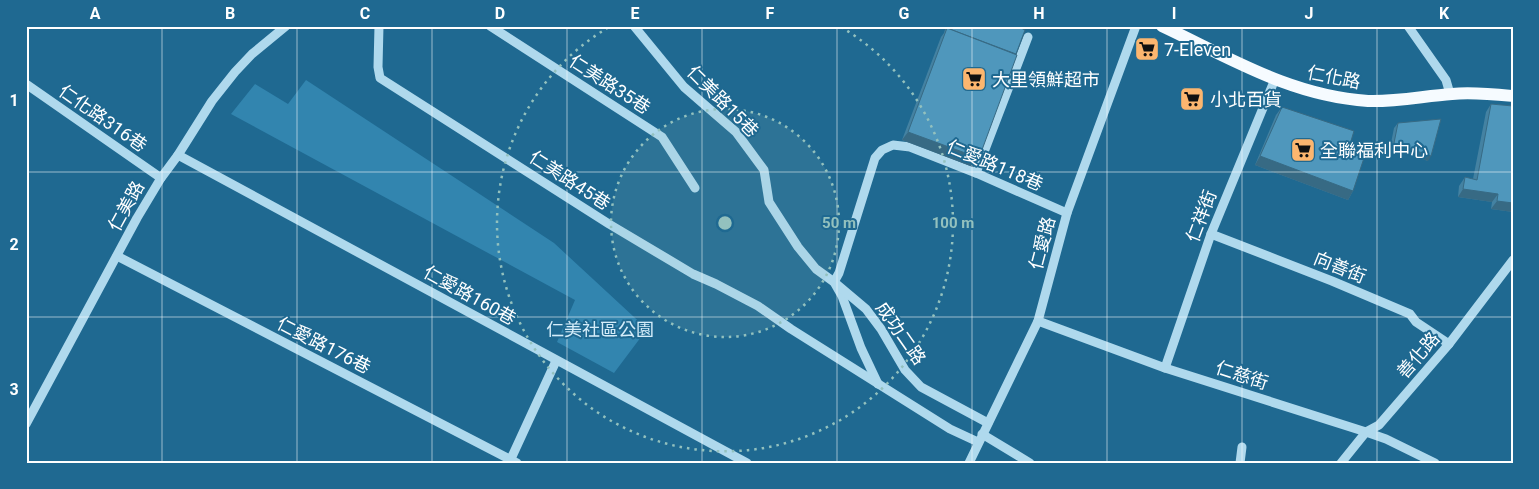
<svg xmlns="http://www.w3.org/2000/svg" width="1539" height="489" font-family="Roboto,'Noto Sans TC',sans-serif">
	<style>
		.green { fill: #3285af }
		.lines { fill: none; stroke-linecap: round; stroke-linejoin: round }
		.minor { stroke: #afd9ed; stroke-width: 9 }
		.major { stroke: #f6fbff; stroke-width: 12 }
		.wall { fill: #4482a2 }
		.shaded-wall { fill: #376a84 }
		.building { fill: #4f97bc; stroke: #376a84 }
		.grid { fill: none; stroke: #fff; stroke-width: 1; stroke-opacity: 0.55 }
		.ring { fill: none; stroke: #93c1be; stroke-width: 2.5; stroke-dasharray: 2.5 5 }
		.labels { text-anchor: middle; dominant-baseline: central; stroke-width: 4; stroke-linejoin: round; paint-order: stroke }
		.poi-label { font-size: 18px; fill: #fff; stroke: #1f6991; text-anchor: start }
		.street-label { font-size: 18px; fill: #fff; stroke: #1f6991 }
		.park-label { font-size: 18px; fill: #d5edfa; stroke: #1f6991 }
		.centre { fill: #93c1be; stroke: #1f6991; stroke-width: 2.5 }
		.ring-label { font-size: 15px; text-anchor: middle; font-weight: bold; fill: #93c1be; stroke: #1f6991; stroke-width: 4; stroke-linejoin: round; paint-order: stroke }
		.neatline { fill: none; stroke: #fff; stroke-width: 2 }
		.grid-label { font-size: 16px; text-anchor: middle; font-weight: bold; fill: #fff }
	</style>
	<rect width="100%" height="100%" fill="#1f6991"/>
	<!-- green -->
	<polygon class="green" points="306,80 554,243 647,329 614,373 557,342 575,300 231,114 255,84 288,104"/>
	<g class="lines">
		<!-- minor -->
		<g class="minor">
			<polyline points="379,26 378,67 380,78 609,224 693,274 716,284 758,306 791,329 950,429 978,442"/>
			<polyline points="490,26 662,137 695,188"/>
			<polyline points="634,26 684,87 736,132 764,170 769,202 798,247 816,269 834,282 842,296 861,348 878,384"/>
			<polyline points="1408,26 1446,80 1450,94"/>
			<polyline points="26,84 161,178"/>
			<polyline points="178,155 747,463"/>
			<polyline points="976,173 1028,37"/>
			<polyline points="1211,234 1332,281 1410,314 1416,322 1449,344"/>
			<polyline points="117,256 517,463"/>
			<polyline points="1038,321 1165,368 1366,432 1386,439 1435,463"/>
			<polyline points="1165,368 1211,234 1275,79"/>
			<polyline points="988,423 921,387 905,370 881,329 866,309 834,282 839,273 875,158 882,150 893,145 910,147 976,173 1067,213"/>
			<polyline points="26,424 137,218 161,178 178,155 212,101 235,72 252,54 286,26"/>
			<polyline points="982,434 1030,463"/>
			<polyline points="509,463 556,361"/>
			<polyline points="969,463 1038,321 1067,213 1136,26"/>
			<polyline points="1240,463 1242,447"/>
			<polyline points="1341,463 1366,432 1379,425 1449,344 1513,260"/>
		</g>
		<!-- major -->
		<path class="major" d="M1162 26C1230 58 1291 96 1368 101 1396 102 1424 96 1452 94 1472 92 1492 94 1513 96"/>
	</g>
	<!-- wall -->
	<g class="wall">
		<polygon points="946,26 1017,26 973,167 902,140 941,37 944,33"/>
		<polygon points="1491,104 1513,106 1513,212 1491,209 1492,202 1458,197 1459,186 1465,177 1473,179 1486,112"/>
		<polygon points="1282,107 1348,151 1353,191 1348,200 1255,165 1276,115"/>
		<polygon points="1398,123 1428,161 1390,148 1394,128"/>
	</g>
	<!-- shaded-wall -->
	<g class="shaded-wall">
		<polygon points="908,132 979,158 973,167 902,140"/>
		<polygon points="1394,143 1431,156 1428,161 1390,148"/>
		<polygon points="1260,156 1353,191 1348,200 1255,165"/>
		<polygon points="1463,189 1498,194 1492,202 1458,197"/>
		<polygon points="1497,201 1513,203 1513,212 1491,209"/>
	</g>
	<!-- building -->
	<g class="building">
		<polygon points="947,26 1017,26 1025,30 1016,54 947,28 946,30"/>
		<polygon points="947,28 1017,55 979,158 908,132"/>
		<polygon points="1491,104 1513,106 1513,203 1497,201 1498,194 1463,189 1465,177 1477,180"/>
		<polygon points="1282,107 1354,131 1348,151 1365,155 1353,191 1260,156"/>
		<polygon points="1441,119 1431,156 1394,143 1398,123"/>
	</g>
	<!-- grid -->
	<path class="grid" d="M162 26V463M297 26V463M432 26V463M567 26V463M702 26V463M837 26V463M972 26V463M1107 26V463M1242 26V463M1377 26V463M26 172H1513M26 317H1513"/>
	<!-- distance rings -->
	<circle cx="725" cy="223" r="114" fill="#93c1be" fill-opacity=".12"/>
	<g class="ring">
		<circle cx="725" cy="223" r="114"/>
		<path d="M841 27A228 228 0 1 1 609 27"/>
	</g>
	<!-- icons -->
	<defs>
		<symbol id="supermarket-square" viewBox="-11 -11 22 22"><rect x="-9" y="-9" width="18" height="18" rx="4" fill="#fcb66f" stroke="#1f6991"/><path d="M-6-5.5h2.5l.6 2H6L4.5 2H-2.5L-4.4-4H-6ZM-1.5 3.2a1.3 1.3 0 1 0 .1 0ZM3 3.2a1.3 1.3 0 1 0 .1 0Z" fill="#111"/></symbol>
	</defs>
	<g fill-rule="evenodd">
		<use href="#supermarket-square" x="1133" y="35" width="28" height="28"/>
		<use href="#supermarket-square" x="960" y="65" width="28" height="28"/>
		<use href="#supermarket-square" x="1178" y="85" width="28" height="28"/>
		<use href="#supermarket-square" x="1289" y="136" width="28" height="28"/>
	</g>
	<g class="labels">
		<!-- poi labels -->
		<g class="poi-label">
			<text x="1164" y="49">7-Eleven</text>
			<text x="992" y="79">大里領鮮超市</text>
			<text x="1210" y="99">小北百貨</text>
			<text x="1320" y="150">全聯福利中心</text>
		</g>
		<!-- street labels -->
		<g class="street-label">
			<text transform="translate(1334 77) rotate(11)">仁化路</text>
			<text transform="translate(610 84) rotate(33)">仁美路35巷</text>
			<text transform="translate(723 101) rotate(45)">仁美路15巷</text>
			<text transform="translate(103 118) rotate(35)">仁化路316巷</text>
			<text transform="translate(995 165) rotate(23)">仁愛路118巷</text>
			<text transform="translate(570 180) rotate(33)">仁美路45巷</text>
			<text transform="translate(126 206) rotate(-61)">仁美路</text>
			<text transform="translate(1201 216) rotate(-69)">仁祥街</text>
			<text transform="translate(1042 243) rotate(-75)">仁愛路</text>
			<text transform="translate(1340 267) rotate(22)">向善街</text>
			<text transform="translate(470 295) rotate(29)">仁愛路160巷</text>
			<text transform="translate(901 333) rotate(55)">成功二路</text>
			<text transform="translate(324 345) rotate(27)">仁愛路176巷</text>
			<text transform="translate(1418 355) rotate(-49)">善化路</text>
			<text transform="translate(1242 375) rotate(18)">仁慈街</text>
		</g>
		<!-- park labels -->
		<g class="park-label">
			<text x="600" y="329">仁美社區公園</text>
		</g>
	</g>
	<circle cx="725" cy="223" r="8" class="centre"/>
	<g class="ring-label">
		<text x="839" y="228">50 m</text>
		<text x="953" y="228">100 m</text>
	</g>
	<!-- border -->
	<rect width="1539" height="489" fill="none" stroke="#1f6991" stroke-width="55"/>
	<rect x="28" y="28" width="1484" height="434" class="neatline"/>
	<g class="grid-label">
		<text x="95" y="19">A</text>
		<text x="230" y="19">B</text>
		<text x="365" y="19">C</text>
		<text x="500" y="19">D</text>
		<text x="635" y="19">E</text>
		<text x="770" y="19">F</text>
		<text x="904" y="19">G</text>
		<text x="1039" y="19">H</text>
		<text x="1174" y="19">I</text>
		<text x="1309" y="19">J</text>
		<text x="1444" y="19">K</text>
		<text x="14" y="106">1</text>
		<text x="14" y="250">2</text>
		<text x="14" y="395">3</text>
	</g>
</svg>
